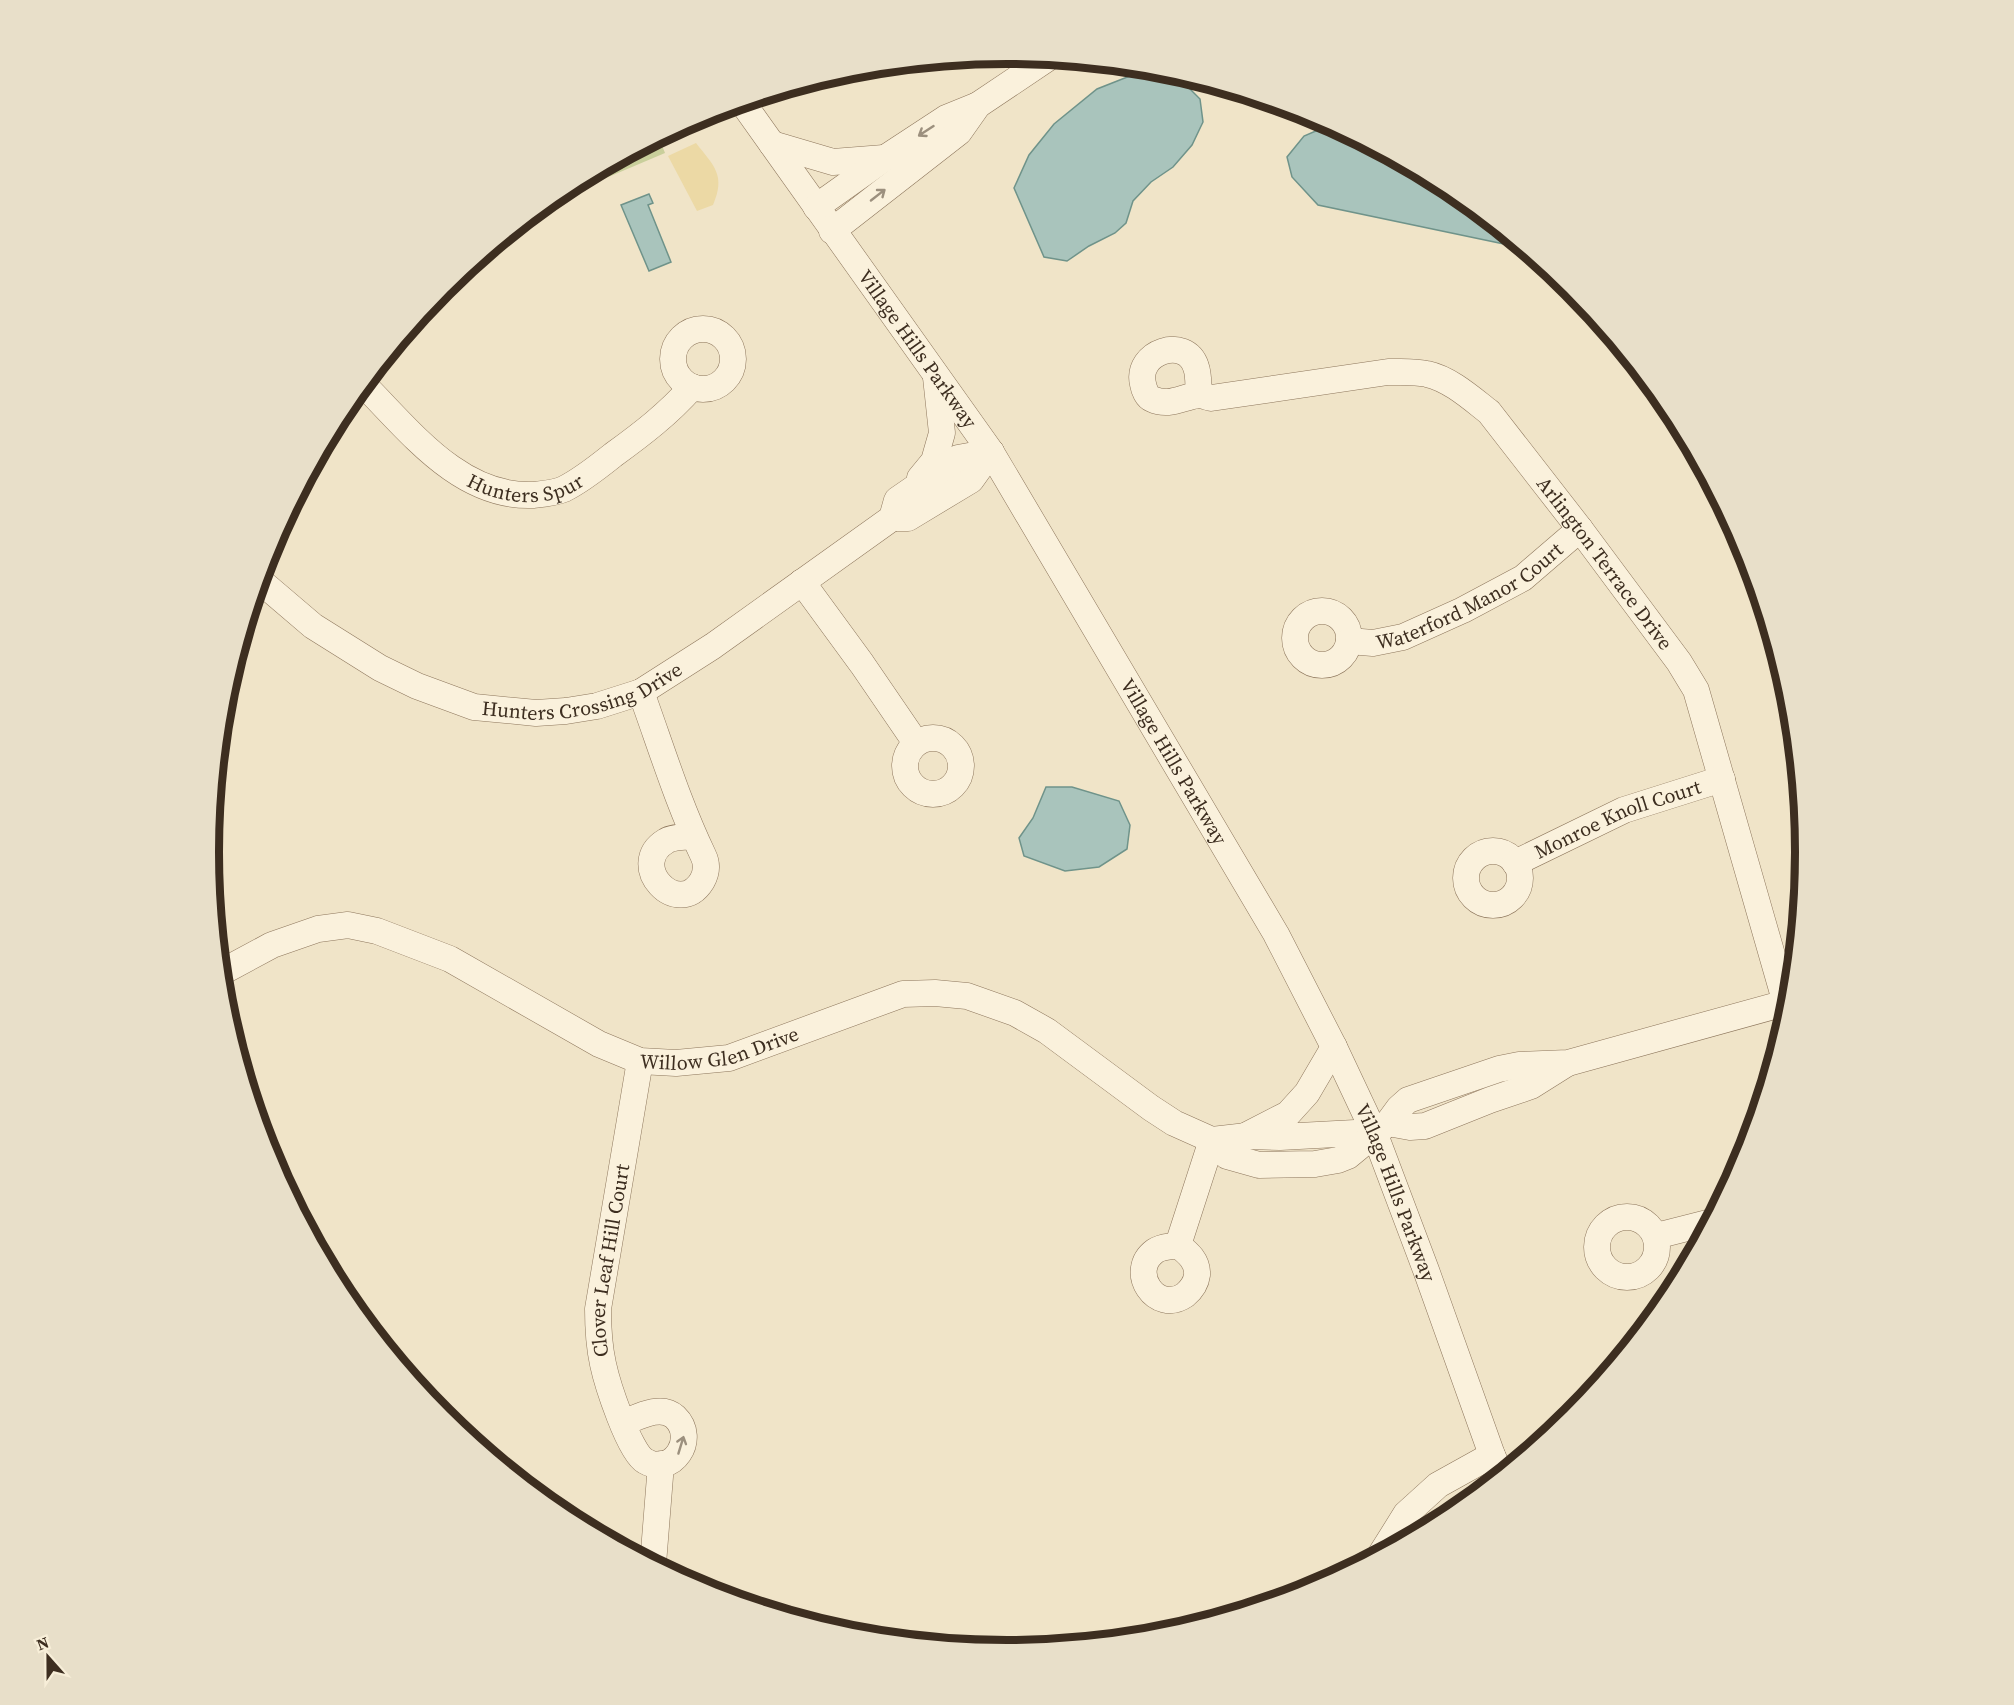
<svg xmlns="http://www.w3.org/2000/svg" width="2014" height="1705" font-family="'Source Serif 4',serif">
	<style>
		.green { fill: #c9cf9b }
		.sand { fill: #ecd9a5 }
		.water { fill: #a9c4bc; stroke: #6f938a; stroke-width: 1.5 }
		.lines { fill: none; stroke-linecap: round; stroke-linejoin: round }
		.minor-casing { stroke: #8d765c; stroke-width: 27 }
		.minor { stroke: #faf1dc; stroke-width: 26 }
		.oneway { stroke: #9c907e }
		.labels { text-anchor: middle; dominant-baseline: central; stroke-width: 6; stroke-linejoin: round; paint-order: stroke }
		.street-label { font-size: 20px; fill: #3d2e20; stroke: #f7eed8 }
		.rim { fill: none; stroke: #3d2e20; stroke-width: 8 }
	</style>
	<rect width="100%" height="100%" fill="#f0e4c8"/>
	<!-- green -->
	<polygon class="green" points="659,138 665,153 573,192 570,185"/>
	<!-- sand -->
	<path class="sand" d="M696 143C714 166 726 175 713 205L697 211 668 156Z"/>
	<!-- water -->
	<g class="water">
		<polygon points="1145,70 1175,74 1200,99 1203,122 1192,145 1173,167 1151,182 1133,201 1126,223 1115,233 1089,246 1067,261 1044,257 1014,188 1029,155 1054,124 1097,89"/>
		<polygon points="1329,124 1451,189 1523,248 1318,205 1292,177 1287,157 1304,136 1325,127"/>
		<polygon points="649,194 653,203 648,205 671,262 649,271 621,205"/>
		<polygon points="1046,787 1072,787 1119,801 1130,825 1127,849 1099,867 1065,871 1024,856 1019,838 1033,818"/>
	</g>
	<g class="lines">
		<defs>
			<g id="minor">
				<path id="s1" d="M742 102 991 452 1276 934 1334 1047 1374 1132 1426 1270 1492 1455 1501 1475"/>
				<polyline points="772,144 833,162 884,158"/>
				<polyline points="816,207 885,158 946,118 978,105 1048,58"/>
				<polyline points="832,231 959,132 978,105"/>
				<circle cx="703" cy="359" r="30"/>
				<path id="s2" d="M363 384C410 431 460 498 533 495 543 494 555 493 564 489 582 480 598 467 613 455 642 434 668 414 692 387"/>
				<path id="s3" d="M1199 395C1198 386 1199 375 1196 367 1186 335 1135 352 1143 384 1144 390 1147 397 1152 399 1169 407 1182 397 1198 395 1202 395 1207 397 1211 398L1388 372C1401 372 1415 371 1427 374 1450 379 1471 398 1489 412L1580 529 1679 662 1696 690 1789 1014"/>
				<polyline points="920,478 934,461 942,433 936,377"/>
				<polyline points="892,518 908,518 971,480 991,452"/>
				<path id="s4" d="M259 580 313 626 380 668 417 686 474 707 536 713 566 711 597 706 641 692 713 646 892 518 897 500 958 458 991 452"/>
				<polyline points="802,582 862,664 916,743"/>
				<circle cx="1322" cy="638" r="27"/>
				<path id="s5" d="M1349 641 1373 643 1403 637 1463 610 1523 578 1580 529"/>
				<path d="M641 692C661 747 678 803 703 855 707 863 707 872 702 881 678 920 626 865 666 841 672 837 685 837 693 836"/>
				<circle cx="933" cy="766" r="28"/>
				<circle cx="1493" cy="878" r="27"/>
				<path id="s6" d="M1515 863 1624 810 1722 779"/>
				<path id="s7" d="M220 973 272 945 318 929 348 925 377 931 450 959 599 1044 640 1061 676 1063 729 1058 903 994 935 993 967 996 1015 1013 1047 1031 1151 1108 1174 1123 1212 1140 1247 1136 1280 1137 1374 1132"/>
				<polyline points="1388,1123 1410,1127 1425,1126 1490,1100 1531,1086 1566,1064"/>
				<polyline points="1247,1135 1288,1114 1307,1093 1334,1047"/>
				<circle cx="1627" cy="1247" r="30"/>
				<polyline points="1656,1236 1711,1222"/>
				<polyline points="1178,1245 1212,1140 1227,1156 1259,1165 1315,1164 1338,1160 1348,1156 1388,1123 1399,1108 1408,1100 1499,1069 1519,1065 1568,1063 1785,1003"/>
				<path d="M1178 1245C1188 1253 1198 1261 1197 1275 1196 1283 1191 1290 1185 1295 1156 1315 1127 1271 1155 1251 1162 1246 1170 1247 1178 1245Z"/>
				<path id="s8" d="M623 1423C638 1417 661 1404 675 1417 698 1439 672 1477 645 1461 629 1452 607 1383 603 1364 599 1346 598 1327 598 1309L640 1061"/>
				<polyline points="1381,1554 1406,1514 1438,1485 1492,1455"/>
				<polyline points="653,1564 661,1464"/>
			</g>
		</defs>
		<!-- minor casing -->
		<use href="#minor" class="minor-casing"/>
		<!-- minor -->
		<use href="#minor" class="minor"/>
	</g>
	<!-- one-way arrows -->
	<defs><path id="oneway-shaft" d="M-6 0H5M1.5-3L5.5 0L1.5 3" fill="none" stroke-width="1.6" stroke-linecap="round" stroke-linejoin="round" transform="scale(1.5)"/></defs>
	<g class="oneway">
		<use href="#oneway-shaft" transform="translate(926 131) rotate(147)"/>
		<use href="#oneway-shaft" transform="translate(878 195) rotate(-38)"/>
		<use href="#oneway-shaft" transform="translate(681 1445) rotate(-73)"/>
	</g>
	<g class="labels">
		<!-- street labels -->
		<g class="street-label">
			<text stroke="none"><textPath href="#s1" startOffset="303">Village Hills Parkway</textPath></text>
			<text stroke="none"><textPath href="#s2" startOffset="202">Hunters Spur</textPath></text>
			<text stroke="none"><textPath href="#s3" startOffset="672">Arlington Terrace Drive</textPath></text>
			<text stroke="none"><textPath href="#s5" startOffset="132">Waterford Manor Court</textPath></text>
			<text stroke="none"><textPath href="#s4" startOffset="364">Hunters Crossing Drive</textPath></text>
			<text stroke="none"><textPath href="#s1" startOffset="789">Village Hills Parkway</textPath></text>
			<text stroke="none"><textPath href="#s6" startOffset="112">Monroe Knoll Court</textPath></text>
			<text stroke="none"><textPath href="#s7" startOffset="543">Willow Glen Drive</textPath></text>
			<text stroke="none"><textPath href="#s1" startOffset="1275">Village Hills Parkway</textPath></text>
			<text stroke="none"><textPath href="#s8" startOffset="345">Clover Leaf Hill Court</textPath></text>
		</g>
	</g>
	<!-- crop -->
	<path d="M0 0H2014V1705H0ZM219 852a788 788 0 1 1 1576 0a788 788 0 1 1-1576 0Z" fill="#e8dfc9" fill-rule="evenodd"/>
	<path class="rim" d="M219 852a788 788 0 1 1 1576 0a788 788 0 1 1-1576 0Z"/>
	<!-- north arrow -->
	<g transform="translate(48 1657) rotate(339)" stroke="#f7eed8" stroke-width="4.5" paint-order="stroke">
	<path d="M0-4.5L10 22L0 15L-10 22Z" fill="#3d2e20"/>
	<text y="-9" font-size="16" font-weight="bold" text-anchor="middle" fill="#3d2e20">N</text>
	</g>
</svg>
